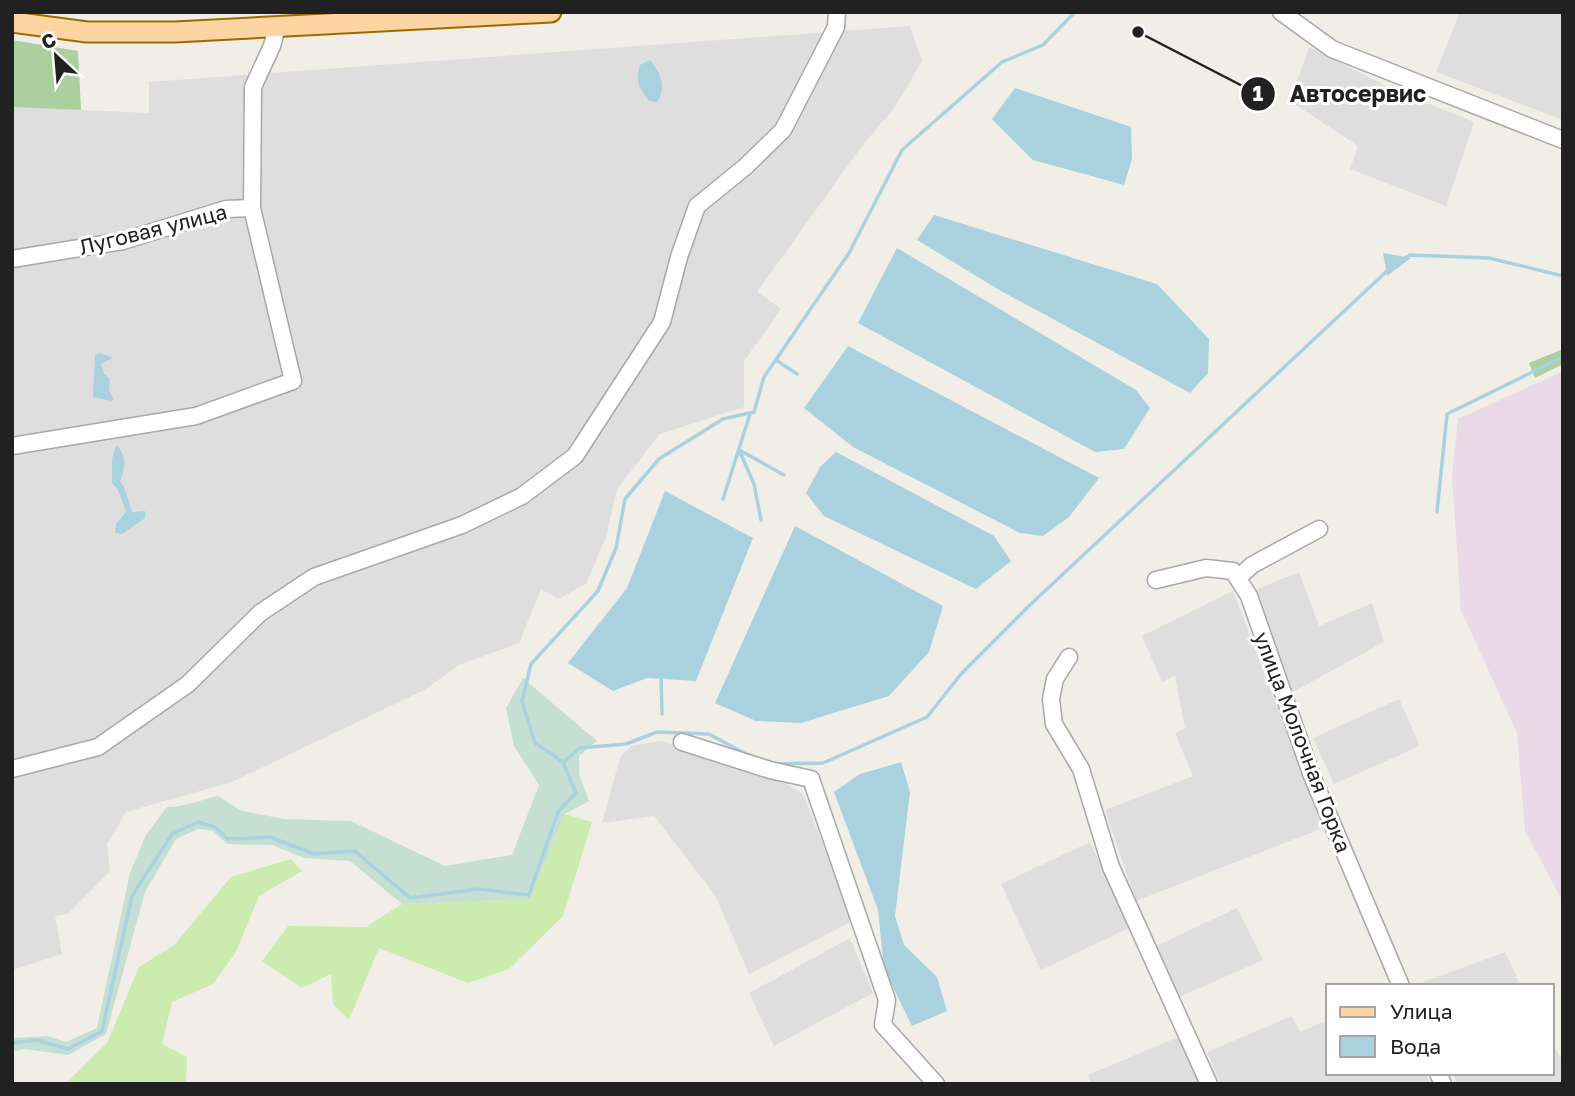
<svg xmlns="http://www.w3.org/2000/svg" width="1575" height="1096" font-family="'Golos Text',sans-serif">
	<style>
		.residential { fill: #dfdede }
		.industrial { fill: #eadae7 }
		.grass { fill: #ccebae }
		.forest { fill: #acd09d }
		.wetland { fill: #c5dfd3 }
		.water { fill: #a9d2de }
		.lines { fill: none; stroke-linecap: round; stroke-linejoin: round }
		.stream { stroke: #a9d2de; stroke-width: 3.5 }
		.minor-casing { stroke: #a8a8a8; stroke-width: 19 }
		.major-casing { stroke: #9e6a00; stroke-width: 23 }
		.minor { stroke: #fff; stroke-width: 16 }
		.major { stroke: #fcd5a2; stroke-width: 19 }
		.labels { text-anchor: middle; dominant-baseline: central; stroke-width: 6; stroke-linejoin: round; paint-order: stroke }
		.street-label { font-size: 21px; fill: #212121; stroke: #fff }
		.leader { fill: none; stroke: #212121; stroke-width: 2.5 }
		.callout-dot { fill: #212121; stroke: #fff; stroke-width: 2.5 }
		.mark-label { font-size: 21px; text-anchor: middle; font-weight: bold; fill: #fff }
		.callout-label { font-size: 23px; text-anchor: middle; font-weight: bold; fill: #212121; stroke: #fff; stroke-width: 6; stroke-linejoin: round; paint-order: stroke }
	</style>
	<rect width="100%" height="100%" fill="#f1eee8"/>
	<!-- residential -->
	<g class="residential">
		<polygon points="1460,12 1563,12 1563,120 1436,72"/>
		<polygon points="910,26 922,61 895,107 862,146 757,292 781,309 744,361 744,407 660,434 617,489 606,537 586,584 558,599 541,589 519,643 459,665 424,690 232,782 126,812 107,844 110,871 68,914 55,916 62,954 12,970 12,94 14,107 149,113 149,82"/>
		<polygon points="1309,47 1390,88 1474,122 1446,206 1350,169 1358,146 1290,101"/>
		<polygon points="1299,572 1319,626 1372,603 1384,642 1293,692 1252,591"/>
		<polygon points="1233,591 1323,828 1136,901 1105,810 1193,776 1175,733 1185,728 1175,676 1162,682 1142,636"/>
		<polygon points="1399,699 1420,746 1334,784 1313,738"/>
		<polygon points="662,741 779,779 803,794 853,921 749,974 715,895 654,816 602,823 620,758 631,746"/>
		<polygon points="1090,842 1131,927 1041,970 1001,884"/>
		<polygon points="1237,908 1263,960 1179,997 1156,946"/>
		<polygon points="850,938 873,993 774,1046 749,993"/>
		<polygon points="1505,952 1521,986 1421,986 1421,983"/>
		<polygon points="1292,1016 1300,1032 1328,1020 1328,1073 1426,1073 1430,1084 1221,1084 1207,1052"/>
		<polygon points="1178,1037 1200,1084 1091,1084 1088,1075"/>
		<polygon points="1552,1043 1563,1061 1563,1084 1457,1084 1453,1073 1552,1073"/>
	</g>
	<!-- industrial -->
	<polygon class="industrial" points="1563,371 1563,902 1525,831 1517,733 1461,610 1452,476 1458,419"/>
	<!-- grass -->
	<g class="grass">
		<polygon points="565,814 592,822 563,916 509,969 468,983 379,948 349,1020 333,1004 331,974 302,988 262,961 288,926 366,927 402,904 529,899"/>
		<polygon points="291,859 302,871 259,896 236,952 213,984 172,1002 162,1044 187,1057 186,1084 65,1084 107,1043 139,967 174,945 231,877"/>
	</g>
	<!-- forest -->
	<g class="forest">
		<polygon points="12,40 78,51 81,110 13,107"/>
		<polygon points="1563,349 1563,364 1535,378 1529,363"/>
	</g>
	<!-- wetland -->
	<path class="wetland" d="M523 678 597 741 579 756V774L589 801 565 814 529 899 402 904 350 861 304 858 272 845 227 844 213 831 198 829 176 839 145 892 106 1034 68 1055 24 1049 12 1052V1038L47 1036 66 1042 97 1028 130 873 146 835 167 807C185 807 200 800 218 796L242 811 284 819 351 821 445 866 512 855 539 785 514 746 506 708Z"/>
	<!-- water -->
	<g class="water">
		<path d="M650 60C661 74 667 87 657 102L649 101C639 89 635 80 640 65Z"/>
		<polygon points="1015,88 1131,127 1132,159 1124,185 1033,160 992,119"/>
		<polygon points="934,215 1157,284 1209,339 1208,373 1190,393 1001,291 917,240"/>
		<polygon points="897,248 1136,390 1150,408 1124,449 1095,452 858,323"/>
		<polygon points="1383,253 1411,258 1387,276"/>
		<polygon points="848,346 1099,478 1069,517 1043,536 1020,533 853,447 804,408"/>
		<polygon points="100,353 113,358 101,364 104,374 110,379 109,391 114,399 112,401 93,397 95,355"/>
		<path d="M116 445C128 455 125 469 120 481L124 487 132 512 145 511V518L122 534 115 533 116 524 126 512 118 490 112 483V459Z"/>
		<polygon points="836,452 994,536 1011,561 976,589 824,516 806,493 820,467"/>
		<polygon points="665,491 753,538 696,681 647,678 613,691 568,663 627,588"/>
		<polygon points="795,526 943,606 929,652 889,696 801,723 756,721 715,703"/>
		<polygon points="901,762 910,792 895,916 904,945 937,977 947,1011 912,1026 884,969 878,910 834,792 860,774"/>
	</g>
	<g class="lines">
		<!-- stream -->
		<g class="stream">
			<polyline points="1405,258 1410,255 1489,258 1563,276"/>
			<polyline points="776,360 797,374"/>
			<polyline points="739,450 754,484 761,520"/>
			<polyline points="741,451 784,475"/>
			<polyline points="723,499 750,414"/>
			<polyline points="1437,512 1447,414 1563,357"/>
			<polyline points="661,675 662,714"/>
			<polyline points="563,762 580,748 626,744 657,732 709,734 748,755"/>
			<polyline points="774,764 823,763 927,717 961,674 1031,604 1387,271"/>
			<polyline points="12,1043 37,1040 68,1049 102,1031 132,896 172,834 198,822 215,827 228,839 270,837 314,854 355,851 410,898 478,889 529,895 558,812 576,793 563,762 535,743 522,701 531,664 598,591 616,548 625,499 659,459 723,419 754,412 764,377 849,253 902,150 1002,62 1043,45 1075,12"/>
		</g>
		<defs>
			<g id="minor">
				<polyline points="1281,12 1332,49 1563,140"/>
				<polyline points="12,259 123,241 226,209 252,208"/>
				<polyline points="12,446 196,416 293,381 252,208 253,87 272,46 277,27"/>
				<polyline points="1238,578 1252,565 1319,529"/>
				<polyline points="1156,580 1206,568 1233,571 1249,596 1312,776 1401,986"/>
				<polyline points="1069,657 1055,679 1051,699 1054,724 1081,769 1111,867 1209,1084"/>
				<polyline points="682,742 770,770 811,779 887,1000 883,1025 936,1084"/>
				<polyline points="12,769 98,747 188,684 260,613 314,577 462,525 522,496 575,456 662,322 679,257 697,206 745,167 783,130 836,27 837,12"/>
				<polyline points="1438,1073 1443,1084"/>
			</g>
			<polyline id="major" points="12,22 87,32 175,32 551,12"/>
		</defs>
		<!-- minor casing -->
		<use href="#minor" class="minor-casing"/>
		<!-- major casing -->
		<use href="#major" class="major-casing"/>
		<!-- minor -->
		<use href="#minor" class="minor"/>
		<!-- major -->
		<use href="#major" class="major"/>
	</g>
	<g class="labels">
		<!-- street labels -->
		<g class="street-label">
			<text transform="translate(153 229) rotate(-14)">Луговая улица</text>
			<text transform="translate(1303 742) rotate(69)">улица Молочная Горка</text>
		</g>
	</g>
	<!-- callouts -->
	<path class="leader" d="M1138 32L1258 94"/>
	<g class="callout-dot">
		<circle cx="1138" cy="32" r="7"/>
		<circle cx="1258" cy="94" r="18"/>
	</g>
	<g class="mark-label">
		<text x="1258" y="101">1</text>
	</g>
	<g class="callout-label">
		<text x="1358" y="102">Автосервис</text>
	</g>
	<!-- border -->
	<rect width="1575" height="1096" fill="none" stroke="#212121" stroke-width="28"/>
	<!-- legend -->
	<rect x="1326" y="984" width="228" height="91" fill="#ffffff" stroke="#a6a6a6" stroke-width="2"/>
	<rect x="1340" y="1007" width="35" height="10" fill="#fcd5a2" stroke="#a6a6a6" stroke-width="2"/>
	<text x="1390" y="1019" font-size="21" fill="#212121">Улица</text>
	<rect x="1340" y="1036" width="35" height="21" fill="#a9d2de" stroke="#a6a6a6" stroke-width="2"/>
	<text x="1390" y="1054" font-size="21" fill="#212121">Вода</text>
	<!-- north arrow -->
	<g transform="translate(56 56) rotate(334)" stroke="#ffffff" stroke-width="5" paint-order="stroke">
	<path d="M0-5L12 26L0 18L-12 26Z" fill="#212121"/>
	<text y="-10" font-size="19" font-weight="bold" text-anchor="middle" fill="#212121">С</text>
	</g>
</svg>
